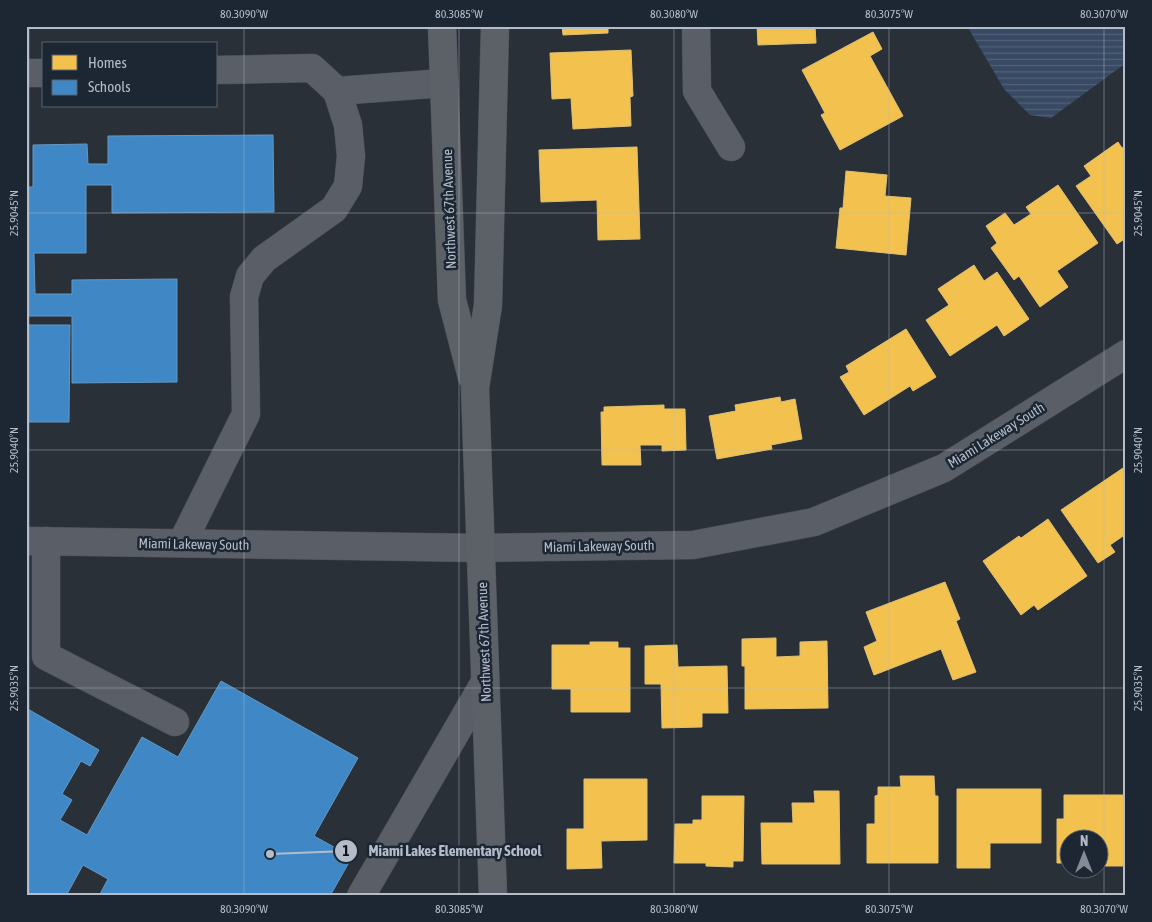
<svg xmlns="http://www.w3.org/2000/svg" width="1152" height="922" font-family="'Asap Condensed',sans-serif">
	<style>
		.water { fill: url(#water-rules) }
		.homes { fill: #f2c14e; stroke: #dfc073 }
		.schools { fill: #3f88c5; stroke: #6298c6 }
		.lines { fill: none; stroke-linecap: round; stroke-linejoin: round }
		.minor-casing { stroke: #484c53; stroke-width: 29 }
		.major-casing { stroke: #484c55; stroke-width: 29 }
		.minor { stroke: #5a5e66; stroke-width: 28 }
		.major { stroke: #5c6168; stroke-width: 28 }
		.ticks { fill: none; stroke: #b4bcc9; stroke-width: 1; stroke-opacity: 0.45 }
		.labels { text-anchor: middle; dominant-baseline: central; stroke-width: 5; stroke-linejoin: round; paint-order: stroke }
		.street-label { font-size: 14px; fill: #b4bcc9; stroke: #1d2633 }
		.leader { fill: none; stroke: #b4bcc9; stroke-width: 2 }
		.callout-dot { fill: #b4bcc9; stroke: #1d2633; stroke-width: 2 }
		.mark-label { font-size: 15px; text-anchor: middle; font-weight: bold; fill: #111 }
		.callout-label { font-size: 15px; text-anchor: middle; font-weight: bold; fill: #b4bcc9; stroke: #1d2633; stroke-width: 5; stroke-linejoin: round; paint-order: stroke }
		.neatline { fill: none; stroke: #b4bcc9; stroke-width: 2 }
		.ticks-label { font-size: 12px; text-anchor: middle; fill: #b4bcc9 }
	</style>
	<defs>
		<pattern id="water-rules" width="6" height="5" patternUnits="userSpaceOnUse" patternTransform="scale(1.25)"><rect width="6" height="5" fill="#384963"/><path d="M0 2.5h6" fill="none" stroke="#526178"/></pattern>
	</defs>
	<rect width="100%" height="100%" fill="#2a3038"/>
	<!-- water -->
	<polygon class="water" points="967,26 1126,26 1126,63 1051,118 1030,115 1004,89"/>
	<!-- homes -->
	<g class="homes">
		<polygon points="562,26 608,26 608,33 563,35"/>
		<polygon points="757,26 815,26 816,43 758,45"/>
		<polygon points="873,32 882,49 870,56 903,116 840,150 821,115 825,113 802,70"/>
		<polygon points="631,50 633,96 630,97 631,126 573,129 571,98 552,99 550,53"/>
		<polygon points="1118,142 1122,148 1126,146 1126,238 1117,244 1076,186 1091,176 1084,166"/>
		<polygon points="637,147 640,239 598,240 597,200 541,202 539,150"/>
		<polygon points="846,171 887,175 885,196 911,198 906,255 836,248 840,208 843,208"/>
		<polygon points="1058,185 1098,243 1057,271 1068,287 1040,307 1019,276 1014,280 991,248 997,243 986,226 1005,213 1014,225 1031,214 1026,207"/>
		<polygon points="974,265 984,281 997,272 1029,319 1004,336 997,325 950,356 926,320 949,305 938,289"/>
		<polygon points="906,329 936,377 913,391 910,386 864,415 840,377 849,372 846,366"/>
		<polygon points="780,397 781,402 795,399 802,439 771,445 772,449 717,459 709,416 736,411 735,405"/>
		<polygon points="664,405 664,409 685,409 686,450 662,451 662,445 640,445 641,465 602,465 601,412 604,412 604,407"/>
		<polygon points="1126,466 1126,534 1110,545 1115,552 1098,563 1061,510"/>
		<polygon points="1048,519 1087,576 1038,610 1034,605 1021,615 983,561 1019,536 1021,538"/>
		<polygon points="945,582 960,619 956,621 976,672 953,680 941,649 874,675 864,647 877,641 866,612"/>
		<polygon points="776,638 776,657 800,656 800,642 827,641 828,708 745,709 745,666 742,666 742,639"/>
		<polygon points="590,642 618,642 618,648 630,648 630,712 571,712 571,689 552,689 552,645 590,645"/>
		<polygon points="677,645 678,667 727,666 728,713 702,713 702,727 662,728 661,684 645,684 645,646"/>
		<polygon points="900,776 934,776 935,796 938,796 938,863 867,863 867,824 875,824 875,796 878,795 878,787 901,787"/>
		<polygon points="584,779 647,779 647,840 601,841 602,868 567,869 567,829 584,829"/>
		<polygon points="957,789 1041,789 1041,843 990,843 990,868 957,868"/>
		<polygon points="814,791 839,791 840,864 762,864 761,823 793,823 792,803 815,803"/>
		<polygon points="1064,795 1126,795 1126,866 1100,866 1100,840 1070,840 1070,863 1057,863 1057,819 1064,819"/>
		<polygon points="702,796 744,796 743,861 733,861 733,867 706,866 706,863 674,863 675,824 693,824 693,820 702,820"/>
	</g>
	<!-- schools -->
	<g class="schools">
		<polygon points="273,135 274,212 112,213 112,185 86,185 86,253 34,253 35,294 72,294 72,280 177,279 177,382 72,383 72,316 26,316 26,187 33,187 33,145 87,144 88,164 108,164 108,136"/>
		<polygon points="26,325 70,325 69,422 26,422"/>
		<polygon points="221,681 358,758 314,836 352,857 330,896 99,896 108,879 83,865 66,896 26,896 26,708 99,750 90,766 81,761 62,794 72,800 60,820 87,835 142,737 178,757"/>
	</g>
	<g class="lines">
		<defs>
			<g id="minor">
				<polyline points="696,26 697,91 731,147"/>
				<polyline points="26,73 44,73"/>
				<polyline points="337,91 444,83"/>
				<polyline points="26,541 480,548 693,545 814,522 944,468 1126,354"/>
				<polyline points="46,541 46,656 175,722"/>
				<polyline points="182,543 246,414 244,297 250,276 264,259 334,209 348,186 351,156 348,125 337,91 312,68 216,70"/>
				<polyline points="361,896 485,682"/>
			</g>
			<g id="major">
				<polyline points="442,26 452,300 472,377"/>
				<polyline points="493,896 475,388 488,305 495,26"/>
			</g>
		</defs>
		<!-- minor casing -->
		<use href="#minor" class="minor-casing"/>
		<!-- major casing -->
		<use href="#major" class="major-casing"/>
		<!-- minor -->
		<use href="#minor" class="minor"/>
		<!-- major -->
		<use href="#major" class="major"/>
	</g>
	<!-- ticks -->
	<path class="ticks" d="M29 26V896M244 26V896M459 26V896M674 26V896M889 26V896M1104 26V896M26 213H1126M26 450H1126M26 688H1126"/>
	<g class="labels">
		<!-- street labels -->
		<g class="street-label">
			<text transform="translate(449 209) rotate(-92)">Northwest 67th Avenue</text>
			<text transform="translate(996 435) rotate(-32)">Miami Lakeway South</text>
			<text transform="translate(194 544) rotate(1)">Miami Lakeway South</text>
			<text transform="translate(599 546) rotate(-1)">Miami Lakeway South</text>
			<text transform="translate(484 642) rotate(-92)">Northwest 67th Avenue</text>
		</g>
	</g>
	<!-- callouts -->
	<path class="leader" d="M270 854L346 851"/>
	<g class="callout-dot">
		<circle cx="270" cy="854" r="5"/>
		<circle cx="346" cy="851" r="12"/>
	</g>
	<g class="mark-label">
		<text x="346" y="856">1</text>
	</g>
	<g class="callout-label">
		<text x="455" y="856">Miami Lakes Elementary School</text>
	</g>
	<!-- border -->
	<rect width="1152" height="922" fill="none" stroke="#1d2633" stroke-width="55"/>
	<!-- legend -->
	<rect x="42" y="42" width="175" height="65" fill="#1d2633" stroke="#59626f"/>
	<rect x="52" y="55" width="25" height="15" fill="#f2c14e" stroke="#59626f"/>
	<text x="88" y="68" font-size="15" fill="#b4bcc9">Homes</text>
	<rect x="52" y="80" width="25" height="15" fill="#3f88c5" stroke="#59626f"/>
	<text x="88" y="92" font-size="15" fill="#b4bcc9">Schools</text>
	<!-- north arrow -->
	<g transform="translate(1084 854)"><circle r="24" fill="#1d2633" stroke="#59626f"/>
	<path d="M0-4L9 19L0 12L-9 19Z" fill="#848b96"/>
	<text y="-8" font-size="14" font-weight="bold" text-anchor="middle" fill="#b4bcc9">N</text>
	</g>
	<rect x="28" y="28" width="1096" height="866" class="neatline"/>
	<g class="ticks-label">
		<text x="244" y="18">80.3090°W</text>
		<text x="459" y="18">80.3085°W</text>
		<text x="674" y="18">80.3080°W</text>
		<text x="889" y="18">80.3075°W</text>
		<text x="1104" y="18">80.3070°W</text>
		<text transform="translate(14 213) rotate(-90)" y="4">25.9045°N</text>
		<text transform="translate(1138 213) rotate(-90)" y="4">25.9045°N</text>
		<text transform="translate(14 450) rotate(-90)" y="4">25.9040°N</text>
		<text transform="translate(1138 450) rotate(-90)" y="4">25.9040°N</text>
		<text transform="translate(14 688) rotate(-90)" y="4">25.9035°N</text>
		<text transform="translate(1138 688) rotate(-90)" y="4">25.9035°N</text>
		<text x="244" y="913">80.3090°W</text>
		<text x="459" y="913">80.3085°W</text>
		<text x="674" y="913">80.3080°W</text>
		<text x="889" y="913">80.3075°W</text>
		<text x="1104" y="913">80.3070°W</text>
	</g>
</svg>
